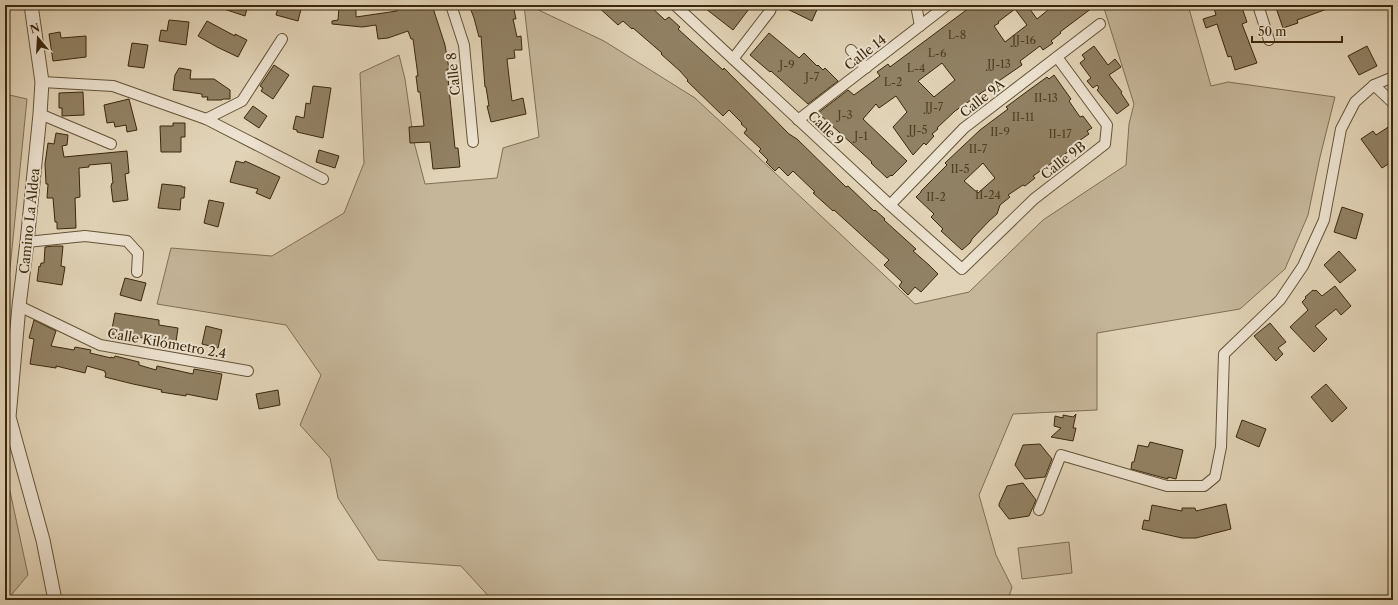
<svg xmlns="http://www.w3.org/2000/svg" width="1398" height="605" font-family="'Libre Caslon Text',serif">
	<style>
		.green { fill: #c5b69a; stroke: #806f52 }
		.building { fill: #918164; stroke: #3b280b; fill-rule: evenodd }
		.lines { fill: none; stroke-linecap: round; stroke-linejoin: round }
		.minor-casing { stroke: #645336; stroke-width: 12 }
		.tertiary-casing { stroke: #645336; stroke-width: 15 }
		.minor { stroke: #ece2d0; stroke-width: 10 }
		.tertiary { stroke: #ece2d0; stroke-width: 13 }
		.labels { text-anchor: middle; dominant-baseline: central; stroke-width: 4; stroke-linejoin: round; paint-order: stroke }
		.number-label { font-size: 11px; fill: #503e21 }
		.street-label { font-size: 13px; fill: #3b280b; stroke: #ece2d0 }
	</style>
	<rect width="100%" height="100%" fill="#e1d3b7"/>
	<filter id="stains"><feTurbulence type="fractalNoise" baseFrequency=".005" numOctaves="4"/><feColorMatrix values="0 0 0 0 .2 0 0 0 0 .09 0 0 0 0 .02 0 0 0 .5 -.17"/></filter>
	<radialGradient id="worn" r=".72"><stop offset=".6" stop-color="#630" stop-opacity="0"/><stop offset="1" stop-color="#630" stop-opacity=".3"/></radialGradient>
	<!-- green -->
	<g class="green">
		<polygon points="524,5 528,5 604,41 695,98 915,304 969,292 1043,220 1126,165 1129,124 1134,104 1103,5 1188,5 1211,86 1228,82 1335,97 1320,157 1308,215 1285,269 1240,309 1097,333 1097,410 1013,414 979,495 996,555 1012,587 1008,600 492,600 461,566 378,560 338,498 330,458 300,425 321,375 286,325 157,304 171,248 272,256 344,213 364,163 360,73 399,55 405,79 414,142 425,184 497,178 503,148 539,137"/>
		<polygon points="5,94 27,99 5,319"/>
		<polygon points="5,468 28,575 7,600 5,600"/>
		<polygon points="1069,542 1072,573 1022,579 1018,548"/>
	</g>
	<!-- building -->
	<g class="building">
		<polygon points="218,5 248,5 245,16 218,7"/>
		<polygon points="279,5 302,5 298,21 276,15"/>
		<polygon points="395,5 432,5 445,45 449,69 447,69 455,148 458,148 460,167 433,169 430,142 410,143 409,127 424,126 420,92 418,92 416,76 418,76 413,39 411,39 408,31 388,38 378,39 376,25 362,27 332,24 332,21 338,20 339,7 356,9 356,17 397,11"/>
		<polygon points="469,5 513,5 516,19 513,19 517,37 521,36 522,50 514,50 515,58 507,59 509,77 512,101 523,98 526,114 491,122 487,106 489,106 486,87 485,87 481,36 479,37 474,18"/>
		<polygon points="596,5 649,5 665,20 669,17 680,27 678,29 723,70 724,68 789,134 797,139 846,187 848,186 874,211 875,210 885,219 884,220 916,249 913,251 929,265 938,274 921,292 915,287 908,295 899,286 902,282 884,265 889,260 834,210 833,211 813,193 815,192 793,171 788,176 779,167 775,171 766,162 768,160 759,151 761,149 744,133 747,129 741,124 742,123 729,110 723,116 687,81 688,80 680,71 661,54 662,53 633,28 632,29 623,21 618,25"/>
		<polygon points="701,5 752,5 733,30"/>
		<polygon points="779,5 819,5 812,21"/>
		<path d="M973 5H1027L1037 19 1054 5H1096L1060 32 1061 33 1051 41 1053 43 1043 50 1040 46 1020 61 1022 65 955 111 937 128 938 129 932 134 934 136 926 145 924 143 913 155 893 127 907 112 896 96 879 108 876 104 863 119 907 161 892 176 891 175 887 178 871 163 872 162 818 113 848 90 854 95 880 76 877 72 888 64 890 67ZM1015 9 1027 25 1005 42 994 26 999 23 998 22ZM942 63 955 80 934 97 918 81Z"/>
		<polygon points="1213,5 1241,5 1247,22 1242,24 1257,63 1235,70 1231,56 1228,57 1217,24 1206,28 1203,19 1216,15"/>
		<polygon points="1275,5 1335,5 1335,6 1297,20 1298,23 1283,28"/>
		<polygon points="169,20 189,22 186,45 159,41 161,30 167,31"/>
		<polygon points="207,21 235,36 235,34 247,40 238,57 217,47 198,36"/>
		<polygon points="60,32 61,38 86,36 86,57 53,61 49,34"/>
		<polygon points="769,33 799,58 804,53 817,66 818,65 823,70 825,68 838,81 808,104 771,71 770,72 750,55"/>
		<polygon points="132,43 148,45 144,68 128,66"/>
		<polygon points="1094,46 1108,65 1115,59 1121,67 1109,75 1122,92 1121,93 1129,105 1117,114 1097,90 1099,88 1097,85 1093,88 1087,81 1091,78 1080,63 1085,59 1082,55"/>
		<polygon points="1367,46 1377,66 1359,75 1348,56"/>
		<polygon points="274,65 289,75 273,99 261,91 263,88 260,86"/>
		<polygon points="179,68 191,70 190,79 214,79 230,90 230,99 223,99 222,100 207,100 208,97 202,97 202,94 173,90 175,75"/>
		<path d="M1054 75 1071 99 1069 101 1080 117 1083 116 1092 128 1087 131 1089 134 1073 145 1075 147 1033 176 1035 178 1025 186 1023 185 1008 195 1010 197 1000 205 997 214 989 221 972 239 970 243 962 250 941 231 943 229 931 217 934 214 916 197 921 192V191L947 165 945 163 980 130 1008 109 1006 107 1029 90 1047 77 1049 79ZM983 163 995 178 978 193 964 181Z"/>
		<polygon points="313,86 331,88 323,138 297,132 297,130 293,129 296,116 304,118 306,103 310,104"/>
		<polygon points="83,92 84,115 62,116 62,108 59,108 59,93"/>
		<polygon points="129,99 137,130 127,132 126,125 115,127 114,122 107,123 104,105"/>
		<polygon points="253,106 267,116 259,128 244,118"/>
		<polygon points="173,123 185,123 185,137 181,137 181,152 161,152 160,126 173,126"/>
		<polygon points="1393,124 1393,161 1382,168 1361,139 1373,131 1376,135"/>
		<polygon points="56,133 68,135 67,145 62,146 64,157 127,151 129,173 125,174 128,200 113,202 111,186 112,183 113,183 111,163 89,165 89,167 79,168 80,197 75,198 76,228 57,229 57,222 55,222 53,198 47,198 48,184 46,184 45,164 48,143 54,144"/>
		<polygon points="319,150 339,156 335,168 316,162"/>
		<polygon points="236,161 244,163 245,161 280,177 270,199 256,193 258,189 230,182"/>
		<polygon points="162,184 182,186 182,187 185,187 184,198 181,198 180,210 158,208"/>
		<polygon points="209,200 224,203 218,227 204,223"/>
		<polygon points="1342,207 1363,214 1356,239 1334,232"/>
		<polygon points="54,246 63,246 61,266 65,267 62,285 37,281 39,266 40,267 41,263 44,263 45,247"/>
		<polygon points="1339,251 1356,270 1340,283 1324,265"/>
		<polygon points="125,278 146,283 141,301 120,295"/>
		<polygon points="1335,286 1351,306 1341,315 1336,309 1315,326 1327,339 1314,352 1290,327 1308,310 1302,302 1306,298 1305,297 1313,290 1315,291 1316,290 1322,296"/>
		<polygon points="115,313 159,320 159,325 178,328 176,342 111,334"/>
		<polygon points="34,320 56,331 51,346 74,350 75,347 91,350 90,353 111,358 111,357 114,358 115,356 139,362 139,365 156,370 157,366 193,374 194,369 222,374 217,400 186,394 186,396 161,392 162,390 133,384 105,377 106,373 105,373 105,371 87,366 85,373 56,366 56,368 30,364 34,339 29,338"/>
		<polygon points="1270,323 1286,342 1278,348 1283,354 1276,361 1254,336"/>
		<polygon points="206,326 222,330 218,348 202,344"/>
		<polygon points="1326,384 1347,408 1332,422 1311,397"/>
		<polygon points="278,390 280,405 259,409 256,394"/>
		<polygon points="1076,414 1073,428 1076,428 1073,441 1051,437 1061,428 1054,426 1055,416 1063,418 1063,415 1073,417"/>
		<polygon points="1242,420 1266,429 1259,447 1236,437"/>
		<polygon points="1150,442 1183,450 1176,479 1168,477 1168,479 1131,469 1132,462 1134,462 1138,445 1148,447"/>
		<polygon points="1040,444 1052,459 1045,477 1025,479 1015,465 1023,445"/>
		<polygon points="1023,483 1036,500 1029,516 1009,519 999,506 999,504 1007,486"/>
		<polygon points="1226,504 1231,529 1196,538 1182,538 1142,529 1144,520 1149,521 1152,505 1182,511 1182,508 1195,508 1196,511"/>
	</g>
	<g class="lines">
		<defs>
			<g id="minor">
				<polyline points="451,5 464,45 473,142"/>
				<polyline points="675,5 890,205 962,269 1034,199 1105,144 1107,125 1057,57"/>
				<polyline points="916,5 920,26"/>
				<polyline points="1258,5 1269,40"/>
				<polyline points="851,50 866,68"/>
				<polyline points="733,59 770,11 772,5"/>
				<polyline points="42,82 113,86 206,119 323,179"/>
				<polyline points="1374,85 1393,103"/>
				<polyline points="40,114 111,144"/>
				<polyline points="206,119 242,101 282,39"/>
				<polyline points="798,120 947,5"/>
				<polyline points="890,205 964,128 1100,24"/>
				<polyline points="27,242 85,236 127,241 138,253 137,272"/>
				<polyline points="19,306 100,345 248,371"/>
				<polyline points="1039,510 1061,455 1167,486 1204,486 1215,477 1221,447 1224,354 1280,300 1303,266 1324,220 1341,129 1355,102 1374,85 1393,77"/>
			</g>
			<polyline id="tertiary" points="31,5 42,82 40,114 27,242 19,306 9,417 43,540 55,600"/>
		</defs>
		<!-- minor casing -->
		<use href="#minor" class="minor-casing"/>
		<!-- tertiary casing -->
		<use href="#tertiary" class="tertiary-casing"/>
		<!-- minor -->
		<use href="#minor" class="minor"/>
		<!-- tertiary -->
		<use href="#tertiary" class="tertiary"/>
	</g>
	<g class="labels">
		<!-- number labels -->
		<g class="number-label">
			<text x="957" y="35">L-8</text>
			<text x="1024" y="40">JJ-16</text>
			<text x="937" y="53">L-6</text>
			<text x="999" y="64">JJ-13</text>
			<text x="787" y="65">J-9</text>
			<text x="916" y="68">L-4</text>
			<text x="812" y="77">J-7</text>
			<text x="893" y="82">L-2</text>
			<text x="1046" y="98">II-13</text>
			<text x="934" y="107">JJ-7</text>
			<text x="845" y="115">J-3</text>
			<text x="1023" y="117">II-11</text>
			<text x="918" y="130">JJ-5</text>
			<text x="1000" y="132">II-9</text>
			<text x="1060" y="134">II-17</text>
			<text x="861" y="136">J-1</text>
			<text x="978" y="149">II-7</text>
			<text x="960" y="169">II-5</text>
			<text x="988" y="195">II-24</text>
			<text x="936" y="197">II-2</text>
		</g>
		<!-- street labels -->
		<g class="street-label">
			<text transform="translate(865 52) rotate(-38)">Calle 14</text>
			<text transform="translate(453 74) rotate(-96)">Calle 8</text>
			<text transform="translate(982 98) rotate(-38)">Calle 9A</text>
			<text transform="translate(826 128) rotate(43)">Calle 9</text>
			<text transform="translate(1063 160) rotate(-38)">Calle 9B</text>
			<text transform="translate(29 221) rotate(-84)">Camino La Aldea</text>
			<text transform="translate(167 343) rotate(10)">Calle Kilómetro 2.4</text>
		</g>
	</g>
	<!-- margin -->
	<rect width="1398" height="605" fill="none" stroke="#e1d3b7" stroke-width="20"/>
	<rect x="6" y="6" width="1386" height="593" fill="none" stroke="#3b280b" stroke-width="2"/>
	<rect x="10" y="10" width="1378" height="585" fill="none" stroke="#3b280b"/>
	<!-- north arrow -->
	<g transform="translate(38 38) rotate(342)" stroke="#ece2d0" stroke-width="3" paint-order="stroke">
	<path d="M0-3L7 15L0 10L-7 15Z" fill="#3b280b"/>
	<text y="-6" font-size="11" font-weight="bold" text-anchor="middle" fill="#3b280b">N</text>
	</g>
	<!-- scale -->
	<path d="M1252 36v6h90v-6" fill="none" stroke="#3b280b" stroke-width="2"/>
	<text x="1258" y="36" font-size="12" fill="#3b280b" stroke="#ece2d0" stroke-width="3" paint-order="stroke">50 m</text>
	<rect width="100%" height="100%" filter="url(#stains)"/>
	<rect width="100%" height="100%" fill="url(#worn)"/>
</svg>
